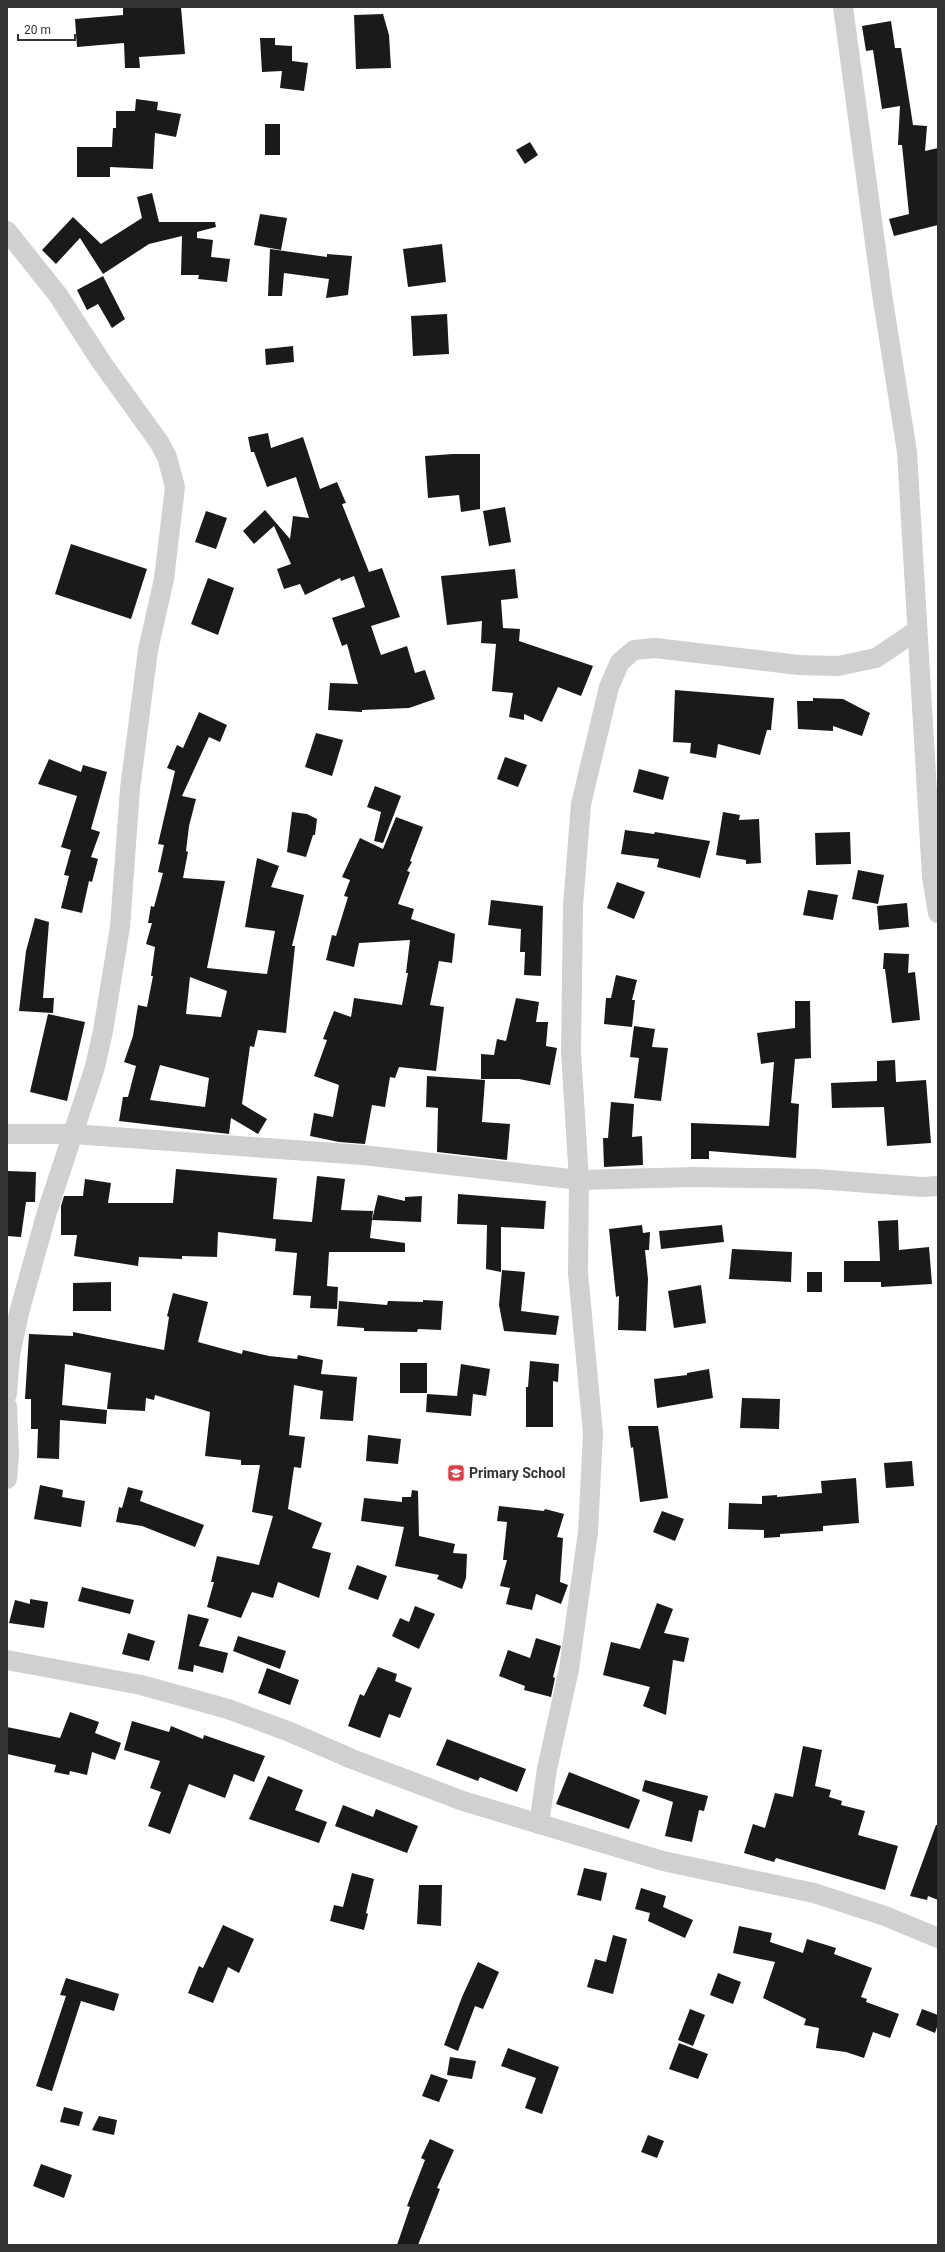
<svg xmlns="http://www.w3.org/2000/svg" width="945" height="2252" font-family="Roboto,sans-serif">
	<style>
		.building { fill: #1a1a1a; fill-rule: evenodd }
		.lines { fill: none; stroke-linecap: round; stroke-linejoin: round }
		.street { stroke: #d0d0d0; stroke-width: 20 }
		.labels { text-anchor: middle; dominant-baseline: central; stroke-width: 4; stroke-linejoin: round; paint-order: stroke }
		.poi-label { font-size: 14px; font-weight: bold; fill: #333; stroke: #fff; text-anchor: start }
	</style>
	<rect width="100%" height="100%" fill="#fff"/>
	<!-- building -->
	<g class="building">
		<polygon points="123,7 181,7 185,54 139,57 140,68 125,68 124,43 77,47 75,19 123,15"/>
		<polygon points="383,14 389,35 391,68 356,69 354,15"/>
		<polygon points="891,21 895,48 901,48 913,125 927,126 925,151 938,148 938,225 894,236 889,219 909,214 902,145 898,145 900,106 882,109 873,50 866,51 862,26"/>
		<polygon points="260,38 275,38 275,45 292,46 292,61 308,63 304,91 280,88 282,71 262,72"/>
		<polygon points="136,99 158,102 157,110 181,114 176,137 155,133 153,169 110,167 110,177 77,177 77,147 112,147 113,128 116,128 116,111 135,111"/>
		<rect x="265" y="124" width="15" height="31"/>
		<polygon points="530,142 538,155 525,164 516,150"/>
		<polygon points="152,193 159,222 215,222 216,227 197,232 197,238 213,240 211,257 230,259 227,282 198,279 199,275 181,275 182,236 149,244 103,274 80,238 56,264 42,250 73,217 101,244 142,218 137,197"/>
		<polygon points="260,214 287,218 281,250 254,245"/>
		<polygon points="442,244 446,282 408,287 403,249"/>
		<polygon points="270,249 327,257 327,254 352,256 348,295 326,298 329,279 284,273 282,296 268,296"/>
		<polygon points="103,276 125,319 112,328 98,304 87,310 77,290"/>
		<polygon points="447,314 449,354 413,356 411,316"/>
		<polygon points="293,346 294,362 266,365 265,349"/>
		<polygon points="268,433 271,448 303,437 320,489 337,482 346,503 342,504 369,572 382,568 400,617 371,626 381,655 407,646 415,673 425,670 435,699 409,708 362,710 362,712 328,710 330,683 358,684 347,644 342,646 332,618 365,607 354,576 341,581 340,578 305,595 300,584 284,589 277,569 291,564 274,526 254,544 243,531 265,510 290,539 293,516 309,518 296,477 267,487 254,452 251,452 248,437"/>
		<polygon points="453,454 480,454 480,509 461,512 459,495 428,498 425,456"/>
		<polygon points="505,507 511,542 489,546 483,511"/>
		<polygon points="206,511 227,518 216,549 195,542"/>
		<polygon points="71,544 147,569 131,619 55,594"/>
		<polygon points="515,569 518,598 501,600 503,628 520,629 519,641 593,666 581,696 558,687 542,722 524,714 524,720 509,717 513,693 492,691 496,644 481,643 482,621 447,625 441,576"/>
		<polygon points="208,578 234,588 218,635 191,624"/>
		<polygon points="675,690 774,698 771,730 767,730 760,755 718,744 716,758 690,753 691,743 673,742"/>
		<polygon points="813,698 843,699 870,713 862,736 833,726 833,731 798,729 797,701 813,701"/>
		<path d="M199 712 227 725 220 742 209 737 182 796 196 799 189 826 186 851 188 852 183 878 225 881 207 968 267 974 275 931 245 927 257 858 279 866 271 887 304 895 292 946H295L286 1033 258 1030 254 1047 250 1046 242 1104 267 1119 258 1134 231 1118 229 1134 119 1121 123 1097H128L136 1066 124 1062 133 1036 138 1005 147 1007 153 976H151L155 947 146 944 152 923H148L151 906 154 907 163 873 158 872 164 845 158 844 175 771 167 768 177 745 183 748ZM190 977 227 991 221 1017 186 1014ZM160 1065 209 1078 205 1107 150 1100Z"/>
		<polygon points="316,733 343,740 332,776 305,767"/>
		<polygon points="505,757 527,765 518,787 497,779"/>
		<polygon points="49,759 81,772 83,765 107,772 91,829 100,832 91,857 98,859 92,882 89,881 82,913 61,908 69,876 64,875 71,850 61,847 77,796 38,784"/>
		<polygon points="639,769 669,777 663,800 633,792"/>
		<polygon points="375,786 401,796 383,843 374,841 381,812 367,807"/>
		<polygon points="292,812 307,814 317,819 315,835 313,835 306,857 287,852"/>
		<polygon points="723,812 740,815 739,820 759,819 761,863 746,864 746,860 716,855"/>
		<polygon points="396,817 423,827 410,861 412,862 407,871 410,872 398,904 414,909 411,919 455,934 452,963 439,961 430,1005 444,1007 436,1071 399,1067 395,1078 390,1077 385,1107 372,1105 365,1144 339,1142 310,1136 314,1113 333,1117 339,1085 314,1076 327,1040 323,1039 334,1011 351,1017 354,998 402,1005 408,973 406,973 410,940 359,943 354,967 326,960 332,935 336,936 348,897 344,896 350,880 342,877 360,838 383,849"/>
		<polygon points="625,830 654,834 655,832 710,841 700,878 657,867 659,859 621,854"/>
		<polygon points="850,832 851,864 816,865 815,833"/>
		<polygon points="858,870 884,875 878,904 852,899"/>
		<polygon points="617,882 645,892 634,919 607,908"/>
		<polygon points="808,890 838,895 833,920 803,915"/>
		<polygon points="491,900 543,906 541,976 524,975 525,952 520,952 521,929 488,925"/>
		<polygon points="907,903 909,927 879,930 877,906"/>
		<polygon points="35,918 49,922 43,998 54,998 53,1013 19,1011 26,951"/>
		<polygon points="884,953 909,954 908,973 915,972 920,1020 892,1023 885,969 883,969"/>
		<polygon points="616,975 637,980 632,1000 635,1000 632,1027 604,1024 606,998 611,998"/>
		<polygon points="516,998 539,1002 536,1022 548,1022 546,1046 557,1048 550,1085 519,1079 481,1079 481,1054 494,1055 497,1039 506,1041"/>
		<polygon points="795,1001 810,1001 811,1058 795,1059 791,1103 799,1104 796,1158 709,1151 709,1159 691,1159 691,1123 769,1126 774,1062 761,1064 757,1033 795,1028"/>
		<polygon points="48,1014 85,1022 67,1101 30,1092"/>
		<polygon points="634,1026 655,1029 652,1047 668,1048 661,1101 634,1098 639,1058 630,1057"/>
		<polygon points="895,1060 896,1082 926,1080 931,1143 887,1146 884,1107 832,1108 831,1083 877,1081 877,1061"/>
		<polygon points="427,1076 485,1080 482,1122 510,1124 507,1160 437,1152 438,1108 426,1107"/>
		<polygon points="611,1102 634,1104 632,1137 642,1136 643,1165 604,1167 603,1138 608,1138"/>
		<polygon points="176,1169 277,1178 273,1219 312,1222 317,1176 345,1179 341,1210 373,1211 370,1238 405,1243 405,1252 329,1252 327,1286 338,1287 337,1309 310,1308 311,1296 293,1295 297,1253 275,1251 276,1239 218,1232 217,1257 182,1256 182,1259 139,1257 138,1266 74,1256 77,1235 61,1235 61,1206 64,1196 83,1196 85,1179 111,1183 108,1203 173,1203"/>
		<polygon points="7,1171 36,1172 35,1202 26,1202 21,1237 7,1236"/>
		<polygon points="458,1194 546,1201 544,1229 501,1227 501,1272 486,1269 487,1225 457,1224"/>
		<polygon points="378,1195 405,1201 405,1197 422,1196 421,1222 372,1220"/>
		<polygon points="898,1220 899,1250 929,1247 932,1284 881,1287 881,1282 844,1282 844,1261 880,1261 878,1221"/>
		<polygon points="642,1225 643,1233 650,1232 649,1250 645,1250 648,1279 646,1331 618,1330 619,1296 616,1297 609,1229"/>
		<polygon points="722,1225 724,1242 661,1249 659,1231"/>
		<polygon points="732,1249 792,1252 791,1282 729,1279"/>
		<polygon points="502,1270 525,1272 521,1311 559,1316 556,1335 504,1331 499,1305"/>
		<rect x="807" y="1272" width="15" height="20"/>
		<polygon points="111,1282 111,1311 73,1311 73,1283"/>
		<polygon points="701,1285 706,1323 674,1328 668,1291"/>
		<polygon points="173,1293 208,1302 198,1342 242,1354 243,1350 269,1356 297,1359 298,1355 323,1360 321,1374 357,1377 353,1421 320,1419 323,1391 294,1385 289,1435 305,1437 301,1468 294,1467 288,1509 322,1523 312,1548 331,1553 319,1598 278,1582 273,1598 252,1592 241,1618 207,1607 214,1582 211,1582 217,1556 259,1565 273,1516 252,1512 260,1465 241,1465 241,1460 205,1456 210,1412 155,1395 154,1400 146,1398 145,1411 107,1409 111,1373 65,1364 62,1405 107,1410 106,1424 60,1420 59,1459 37,1458 38,1429 31,1429 31,1399 25,1399 29,1334 73,1336 73,1332 164,1350 169,1317 167,1316"/>
		<polygon points="423,1300 443,1301 441,1330 418,1329 417,1332 364,1331 364,1328 337,1326 339,1301 387,1305 388,1301 423,1302"/>
		<polygon points="530,1361 559,1364 558,1382 553,1381 553,1427 526,1427 526,1387 528,1387"/>
		<rect x="400" y="1363" width="27" height="30"/>
		<polygon points="461,1364 490,1369 486,1396 473,1394 471,1416 426,1412 427,1394 457,1396"/>
		<polygon points="709,1369 713,1398 657,1408 654,1379 687,1375 687,1373"/>
		<polygon points="742,1398 780,1399 779,1429 740,1428"/>
		<polygon points="628,1426 658,1426 668,1498 640,1502 633,1447 631,1448"/>
		<polygon points="368,1435 401,1439 398,1464 366,1461"/>
		<polygon points="912,1461 914,1486 886,1488 884,1463"/>
		<polygon points="856,1478 859,1523 823,1526 823,1531 780,1534 780,1537 764,1538 764,1530 728,1529 729,1503 762,1504 762,1496 777,1495 777,1497 822,1493 821,1481"/>
		<polygon points="40,1485 63,1490 62,1497 85,1501 81,1527 34,1519"/>
		<polygon points="128,1487 143,1491 140,1501 204,1525 195,1547 142,1526 116,1522 119,1507 122,1508"/>
		<polygon points="412,1490 418,1491 419,1536 455,1544 453,1553 467,1554 466,1578 462,1589 437,1579 439,1575 395,1566 404,1527 361,1521 364,1498 402,1502 402,1497 411,1497"/>
		<polygon points="499,1506 544,1511 545,1509 564,1514 557,1537 563,1538 560,1582 568,1585 561,1604 536,1594 532,1610 506,1604 510,1588 500,1586 507,1560 503,1560 507,1522 497,1521"/>
		<polygon points="662,1511 684,1519 675,1541 653,1532"/>
		<polygon points="357,1565 387,1576 378,1600 348,1589"/>
		<polygon points="82,1587 134,1600 130,1614 78,1601"/>
		<polygon points="30,1599 48,1602 44,1628 9,1623 15,1600 30,1604"/>
		<polygon points="657,1603 673,1609 664,1633 689,1638 684,1662 673,1660 666,1715 643,1706 650,1687 603,1675 611,1642 640,1649"/>
		<polygon points="415,1606 435,1614 419,1649 392,1636 400,1618 409,1622"/>
		<polygon points="188,1614 209,1619 199,1646 228,1653 223,1673 194,1665 193,1672 178,1669"/>
		<polygon points="128,1633 155,1641 149,1661 122,1654"/>
		<polygon points="238,1636 286,1651 280,1669 233,1651"/>
		<polygon points="536,1638 561,1646 553,1677 555,1678 551,1697 524,1690 525,1686 499,1676 508,1650 530,1658"/>
		<polygon points="378,1667 397,1674 395,1681 412,1688 400,1718 389,1714 380,1738 348,1726 360,1694 364,1696"/>
		<polygon points="267,1668 299,1680 290,1705 258,1693"/>
		<polygon points="70,1712 99,1722 95,1733 121,1743 115,1760 92,1752 87,1775 70,1771 69,1775 54,1772 56,1765 7,1754 7,1727 60,1738"/>
		<polygon points="132,1721 169,1732 171,1726 203,1739 204,1735 265,1756 254,1782 234,1774 225,1798 189,1784 170,1834 148,1826 161,1792 150,1788 160,1761 124,1750"/>
		<polygon points="447,1739 526,1769 517,1792 480,1777 478,1781 436,1765"/>
		<polygon points="803,1746 822,1750 815,1786 831,1790 829,1797 842,1801 841,1805 865,1811 858,1835 898,1846 885,1890 776,1858 774,1862 744,1853 753,1824 765,1828 775,1793 793,1797"/>
		<polygon points="569,1772 640,1800 629,1829 556,1804"/>
		<polygon points="268,1776 303,1790 295,1810 327,1822 319,1843 249,1819"/>
		<polygon points="645,1780 708,1796 704,1811 699,1810 692,1842 665,1836 673,1802 642,1791"/>
		<polygon points="343,1805 373,1817 376,1809 418,1826 407,1853 335,1826"/>
		<polygon points="936,1825 938,1825 938,1900 928,1896 927,1900 910,1896"/>
		<polygon points="584,1868 607,1873 601,1901 577,1895"/>
		<polygon points="352,1873 374,1879 366,1913 368,1914 364,1930 330,1921 334,1905 343,1907"/>
		<polygon points="419,1885 442,1885 441,1926 417,1924"/>
		<polygon points="641,1888 666,1896 663,1907 693,1920 685,1938 648,1921 650,1913 635,1909"/>
		<polygon points="223,1925 254,1939 239,1973 228,1967 213,2003 188,1993 199,1966 203,1968"/>
		<polygon points="739,1926 772,1933 770,1942 803,1953 807,1939 836,1948 834,1954 872,1968 861,1997 867,1999 866,2002 899,2014 890,2038 873,2032 864,2058 846,2052 816,2048 819,2028 804,2025 806,2019 763,1998 775,1962 733,1953"/>
		<polygon points="613,1935 627,1939 613,1994 587,1987 595,1959 606,1962"/>
		<polygon points="478,1962 499,1972 483,2009 475,2006 458,2051 444,2045 462,1997"/>
		<polygon points="718,1973 741,1982 733,2004 710,1995"/>
		<polygon points="66,1978 119,1994 114,2011 81,2001 52,2091 36,2086 66,1996 60,1995"/>
		<polygon points="690,2009 705,2015 693,2046 678,2040"/>
		<polygon points="922,2009 938,2015 938,2024 935,2033 916,2025"/>
		<polygon points="679,2043 708,2054 698,2079 669,2069"/>
		<polygon points="508,2048 559,2067 542,2114 525,2108 536,2078 501,2066"/>
		<polygon points="450,2057 476,2061 472,2079 447,2075"/>
		<polygon points="431,2074 448,2080 439,2102 422,2096"/>
		<polygon points="64,2107 83,2112 79,2126 60,2122"/>
		<polygon points="99,2116 117,2120 114,2135 92,2130"/>
		<polygon points="648,2135 664,2141 657,2158 641,2152"/>
		<polygon points="430,2139 454,2150 437,2188 440,2189 418,2245 397,2245 410,2207 407,2206 425,2160 421,2158"/>
		<polygon points="41,2164 72,2175 64,2198 33,2186"/>
	</g>
	<g class="lines">
		<!-- street -->
		<g class="street">
			<polyline points="843,7 882,294 907,452 932,877 938,913"/>
			<polyline points="7,231 58,295 102,363 159,442 167,457 175,487 164,579 148,650 130,789 120,927 103,1031 95,1067 47,1212 19,1313 10,1355 7,1394"/>
			<polyline points="7,1134 73,1134 363,1155 579,1180 694,1177 816,1179 922,1187 938,1186"/>
			<polyline points="7,1406 9,1454 7,1479"/>
			<polyline points="7,1660 141,1685 228,1709 290,1732 352,1759 463,1801 663,1861 814,1893 885,1916 938,1938"/>
			<polyline points="539,1824 547,1769 569,1669 588,1532 593,1433 578,1273 579,1180 571,1052 573,906 581,804 609,687 620,662 634,650 655,648 799,665 838,666 876,658 916,631"/>
		</g>
	</g>
	<!-- icons -->
	<defs>
		<symbol id="school-square" viewBox="-11 -11 22 22"><rect x="-9" y="-9" width="18" height="18" rx="4" fill="#e63946" stroke="#fff"/><path d="M0-5L7-2L0 1L-7-2ZM-4 1L0 2.5L4 1V4Q0 6-4 4Z" fill="#fff"/></symbol>
	</defs>
	<g fill-rule="evenodd">
		<use href="#school-square" x="446" y="1463" width="20" height="20"/>
	</g>
	<g class="labels">
		<!-- poi labels -->
		<g class="poi-label">
			<text x="469" y="1473">Primary School</text>
		</g>
	</g>
	<!-- border -->
	<rect width="945" height="2252" fill="none" stroke="#333333" stroke-width="16"/>
	<!-- scale -->
	<path d="M18 34v6h57v-6" fill="none" stroke="#333333" stroke-width="2"/>
	<text x="24" y="34" font-size="12" fill="#333333" stroke="#ffffff" stroke-width="3" paint-order="stroke">20 m</text>
</svg>
